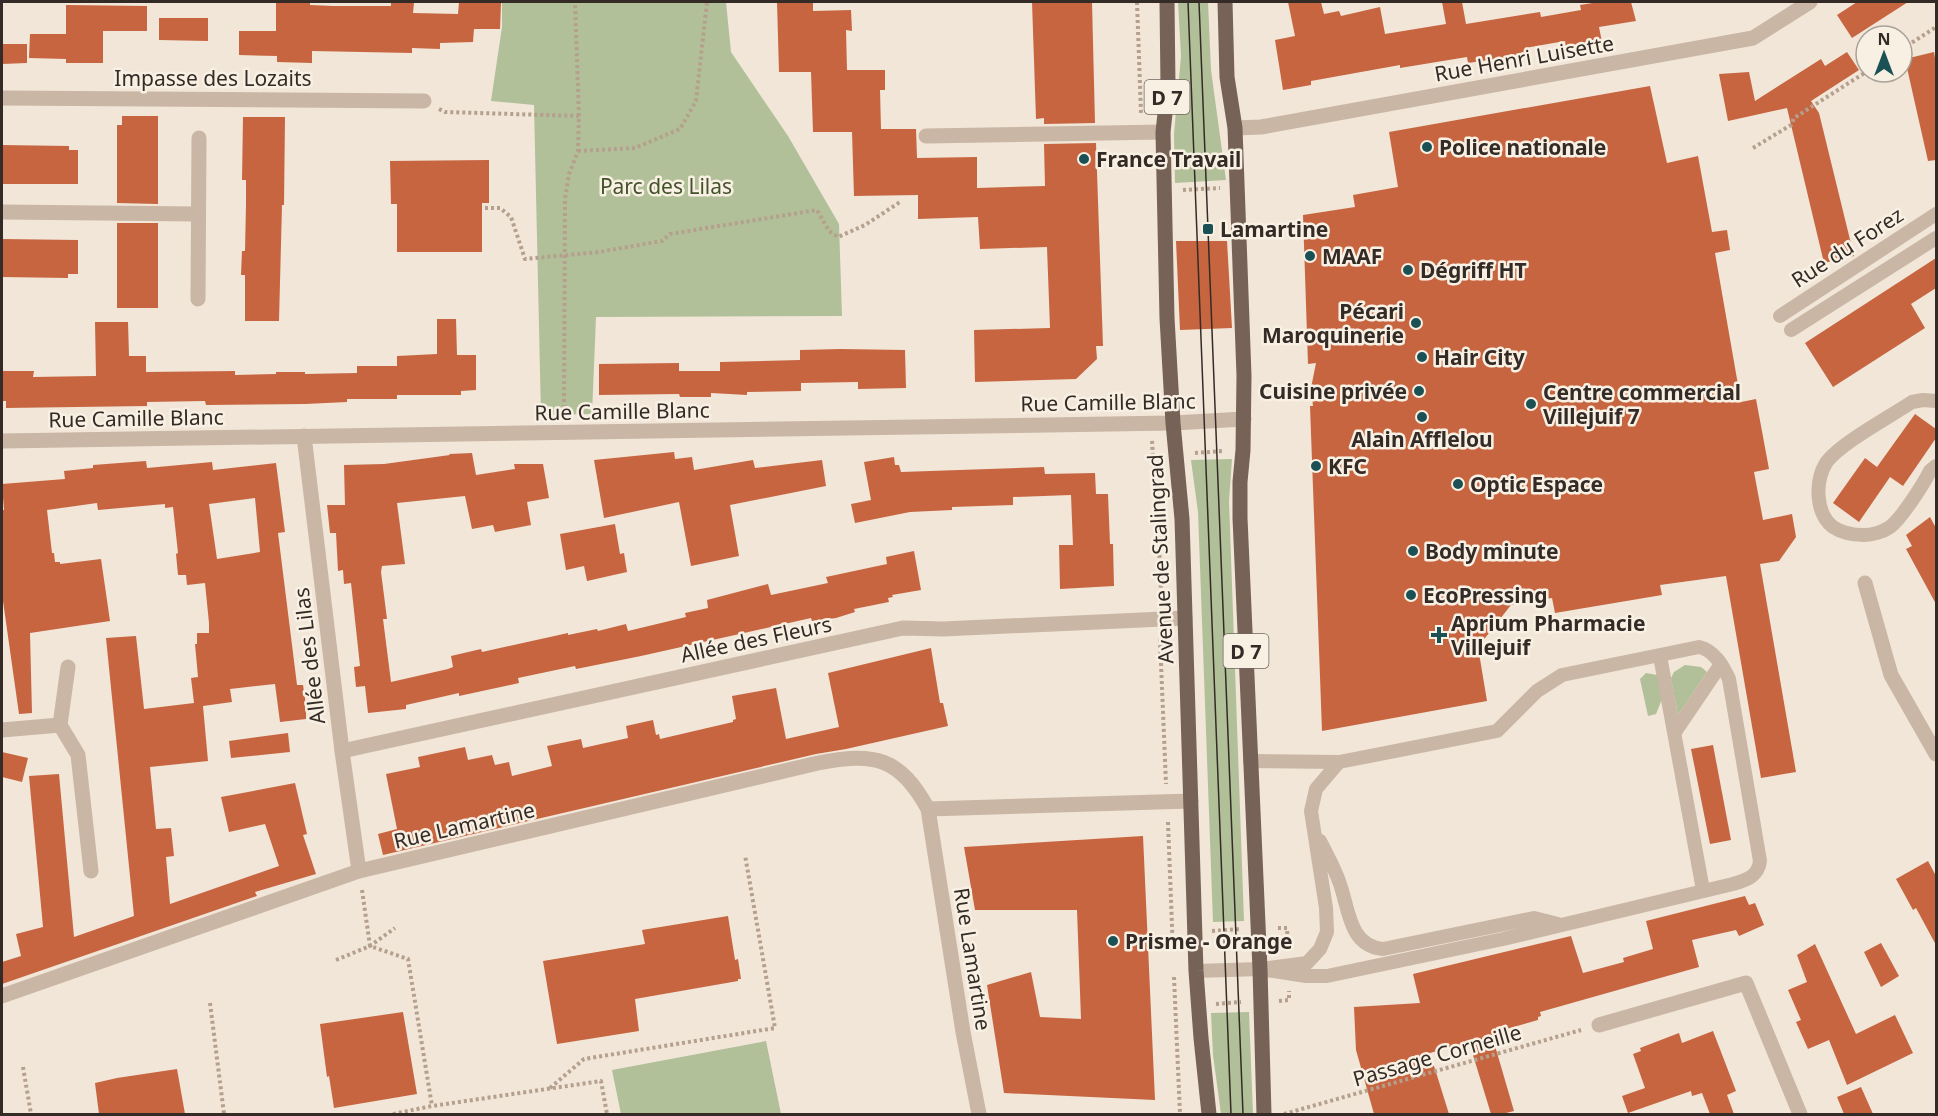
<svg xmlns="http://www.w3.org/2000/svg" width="1938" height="1116" font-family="'Noto Sans',sans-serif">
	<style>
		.green { fill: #b1c098 }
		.building { fill: #c76540; fill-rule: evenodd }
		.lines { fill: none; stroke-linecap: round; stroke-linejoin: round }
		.path { stroke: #b5a08e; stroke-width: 4; stroke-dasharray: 3 3; stroke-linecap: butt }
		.service { stroke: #c9b6a4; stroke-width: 14 }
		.pedestrian { stroke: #c9b6a4; stroke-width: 15 }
		.minor { stroke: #c9b6a4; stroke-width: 15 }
		.primary { stroke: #766256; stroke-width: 15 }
		.tram { stroke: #342b26; stroke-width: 1.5 }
		.poi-dot { fill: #1b5055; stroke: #f9f0e4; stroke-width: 2 }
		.labels { text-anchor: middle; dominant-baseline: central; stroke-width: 5; stroke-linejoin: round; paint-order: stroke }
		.shield { fill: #f9f0e4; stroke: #6f665f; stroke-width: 1.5 }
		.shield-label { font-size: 20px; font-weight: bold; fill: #342b26 }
		.street-label { font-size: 21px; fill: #342b26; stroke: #f9f0e4 }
		.poi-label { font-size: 21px; font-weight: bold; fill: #342b26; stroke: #f9f0e4; text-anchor: start }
		.park-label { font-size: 21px; fill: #425229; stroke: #f9f0e4 }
	</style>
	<rect width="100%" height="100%" fill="#f1e6d8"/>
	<!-- green -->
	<g class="green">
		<polygon points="502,2 726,2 731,52 788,136 839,224 842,316 596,317 592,414 541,415 534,105 491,101 502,27"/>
		<polygon points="1178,2 1208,2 1211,70 1226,180 1175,183 1174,134 1181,56"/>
		<polygon points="1232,459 1229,501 1244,921 1213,922 1198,512 1191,460"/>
		<polygon points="1685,665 1701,667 1707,672 1678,715 1671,678 1674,672"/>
		<polygon points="1646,673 1657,675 1662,699 1656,714 1648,716 1640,679"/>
		<polygon points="1249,1012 1253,1114 1221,1114 1213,1055 1211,1013"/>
		<polygon points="766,1041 781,1114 621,1114 612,1070"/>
	</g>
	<!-- building -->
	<g class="building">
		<polygon points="276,2 310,2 310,5 333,6 391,6 391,3 414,3 413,13 458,14 459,2 501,3 500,29 474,29 473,42 440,43 440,49 412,48 412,53 312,51 312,63 277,62 277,56 239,55 239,31 276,31"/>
		<polygon points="777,2 813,2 813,11 851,10 852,31 846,30 847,70 885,70 885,90 880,90 881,129 916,129 917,158 977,157 977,188 1045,186 1044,144 1096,143 1103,346 1096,346 1097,359 1076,379 975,382 974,330 1050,328 1047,247 980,249 978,217 918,219 918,195 854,196 852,132 813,132 811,72 779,72"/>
		<polygon points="1032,2 1092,2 1095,123 1044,124 1044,118 1036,119"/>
		<polygon points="1288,2 1321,2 1324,14 1339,11 1341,16 1380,7 1385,34 1446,24 1442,2 1462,2 1466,24 1540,12 1541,17 1581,10 1580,5 1599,2 1631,2 1636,21 1599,27 1602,42 1566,48 1565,41 1525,48 1526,54 1502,58 1468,63 1467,57 1400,68 1400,65 1311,81 1311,85 1283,90 1275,40 1295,36"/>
		<polygon points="1857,2 1908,2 1852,38 1837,15"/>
		<polygon points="66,5 147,6 147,31 103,31 103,63 66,63 66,59 29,58 30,34 66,34"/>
		<polygon points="159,18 208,18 208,41 159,40"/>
		<polygon points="2,44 27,44 27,63 2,64"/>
		<polygon points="1847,52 1859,70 1811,101 1819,113 1854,256 1824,263 1787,108 1728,121 1719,74 1749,72 1755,101 1821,59 1825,66"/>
		<polygon points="1934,52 1936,64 1936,160 1928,161 1905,59"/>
		<polygon points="1650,86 1667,163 1698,156 1712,232 1727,230 1730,250 1715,253 1741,402 1756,399 1769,469 1754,472 1763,520 1792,514 1796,537 1779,561 1760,564 1796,772 1761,778 1726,576 1660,585 1662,595 1555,613 1552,598 1511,605 1478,647 1487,701 1322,731 1310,406 1313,406 1311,388 1316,363 1308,364 1303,215 1355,207 1353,195 1398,187 1389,132"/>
		<polygon points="122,116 158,116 158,204 117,203 117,125 122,125"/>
		<polygon points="243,117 285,117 284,205 282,205 279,321 245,321 245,275 241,275 242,251 245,251 246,205 246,180 242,180"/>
		<polygon points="2,145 69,146 69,150 78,150 78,184 2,184"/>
		<polygon points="489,160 489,203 482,203 482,252 397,252 397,204 391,204 390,161"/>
		<rect x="117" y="223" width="41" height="85"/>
		<polygon points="2,239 78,240 78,274 68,274 68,278 2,277"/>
		<polygon points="1176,241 1227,241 1232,328 1180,330"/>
		<polygon points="1936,258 1936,288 1911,304 1925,328 1833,387 1805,343"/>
		<polygon points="437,319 456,319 457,355 476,355 476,390 461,391 461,395 397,395 397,399 347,399 347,402 305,404 206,405 205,401 147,402 147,406 6,408 6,401 2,401 2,371 34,371 33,377 96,376 95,322 128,322 129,356 146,356 146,372 235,371 235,375 276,374 276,372 305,372 305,374 357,373 357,366 397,366 397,356 437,354"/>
		<polygon points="841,349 905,350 906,388 858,389 858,382 801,383 801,391 747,392 747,395 711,393 711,397 680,397 679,394 599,395 599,364 679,363 679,371 720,371 720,362 800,360 800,350"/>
		<polygon points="1915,414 1936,429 1936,438 1903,486 1890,477 1859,522 1833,503 1865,458 1877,467"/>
		<polygon points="674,452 675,459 692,457 694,470 753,460 755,468 822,460 826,486 730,505 739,556 691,566 679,502 604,518 594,460"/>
		<polygon points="472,453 476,475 515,469 514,464 543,464 549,498 527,502 531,525 495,532 493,525 472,529 465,496 397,503 405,564 382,566 381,572 387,619 383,619 391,682 448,669 453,667 451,656 481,649 482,652 568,633 568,635 597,629 598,631 626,624 628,631 686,617 685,613 708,608 707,600 768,584 771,595 828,583 826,577 887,564 886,557 914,551 921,590 892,595 893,597 888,598 889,602 854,609 855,612 836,618 812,621 811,618 641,656 576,669 575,666 518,678 519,683 459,696 459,693 406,705 406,709 368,713 365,686 356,687 354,667 360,666 351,583 344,584 343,570 338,571 336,533 330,533 327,505 345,505 344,465 384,464 450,455 449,454"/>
		<polygon points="894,457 895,465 899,465 901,472 1044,467 1045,474 1095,473 1096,494 1108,494 1110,544 1113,544 1114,586 1060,589 1059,545 1073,545 1071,495 1013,497 1013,505 952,507 952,510 910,512 855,523 851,504 871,500 864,462"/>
		<path d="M146 461 147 468 212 462 213 470 276 463 285 532 278 533 297 685H303L306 705V719L280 722 275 684 230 689 232 702 203 706 208 761 150 767 156 829 171 828 174 856 166 857 170 904 279 866 265 824 229 832 221 797 295 783 307 834 303 835 316 874 255 892 257 896 2 984V962L21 956 16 934 43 927 29 776 59 774 74 937 134 916 106 638 136 636 144 709 194 703 191 678 198 677 195 644H197V633H209V623L205 583 187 585 186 575H178L176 554 178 553 173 507 165 508V504L98 510 97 503 47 510 52 553H54L55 562H60V564L101 559 110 621 30 633 32 713 19 714 2 594V510H4L2 484 65 479 64 471 93 468V465ZM255 498 260 552 217 559 209 504Z"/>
		<polygon points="1930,517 1936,528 1936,604 1906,549 1912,546 1906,535"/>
		<polygon points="615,524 620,554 624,553 627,572 587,581 584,566 566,570 560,534"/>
		<polygon points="931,648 940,703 943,703 948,726 846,749 816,754 383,855 378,834 397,829 386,774 420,767 418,757 465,747 468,760 492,755 495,765 509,762 512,776 552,766 547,746 581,739 583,748 628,738 626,726 653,720 656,735 659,734 660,739 733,722 733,720 736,719 732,696 776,688 786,739 839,727 828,673"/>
		<polygon points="288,733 290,752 231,758 229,741"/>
		<polygon points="1713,745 1731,840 1710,844 1691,749"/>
		<polygon points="2,752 28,758 22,782 2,777"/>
		<polygon points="1143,836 1155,1100 1004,1093 987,985 1031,972 1040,1017 1081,1019 1077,910 975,910 964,847"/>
		<polygon points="1928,861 1936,876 1936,945 1916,908 1913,910 1896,879"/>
		<polygon points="1745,896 1749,905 1755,903 1764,925 1739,936 1736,930 1692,940 1699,967 1540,1012 1541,1016 1538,1017 1538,1020 1506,1029 1508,1035 1493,1039 1514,1111 1502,1114 1491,1114 1469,1042 1430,1053 1449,1114 1374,1114 1356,1050 1354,1007 1420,1003 1413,974 1571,936 1583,973 1624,962 1623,958 1653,949 1646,921"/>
		<polygon points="728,916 735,960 738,959 741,979 738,979 738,981 635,999 639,1031 557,1044 543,961 645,944 642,930"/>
		<polygon points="1881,943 1899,976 1881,987 1864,952"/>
		<polygon points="1815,944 1856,1034 1895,1015 1913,1053 1847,1085 1829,1040 1808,1049 1796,1022 1801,1020 1788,990 1807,982 1797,955"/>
		<polygon points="403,1012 417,1094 334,1108 329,1076 327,1077 320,1024"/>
		<polygon points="1713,1031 1736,1091 1727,1095 1734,1114 1710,1114 1702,1093 1692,1096 1691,1091 1628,1113 1622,1096 1645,1088 1633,1054 1641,1051 1640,1048 1679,1033 1682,1043"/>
		<polygon points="177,1069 185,1114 99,1114 95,1083 117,1078"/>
		<polygon points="1861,1087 1873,1114 1844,1114 1837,1097"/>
	</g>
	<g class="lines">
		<!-- path -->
		<g class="path">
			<polyline points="1137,2 1141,113"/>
			<polyline points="1902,49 1936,27"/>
			<polyline points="439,109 445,112 579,116"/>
			<polyline points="1753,148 1791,125 1794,118 1866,72"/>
			<polyline points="578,151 635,148 680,129 696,101 707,2"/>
			<polyline points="1183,190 1220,188"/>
			<polyline points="485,208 500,208 511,217 525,259 599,252 662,241 670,234 817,210 829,231 838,237 865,225 900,202"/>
			<polyline points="564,414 565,199 569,174 578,151 579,116 575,2"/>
			<polyline points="1152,441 1161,581 1160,601"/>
			<polyline points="1195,453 1223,451"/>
			<polyline points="1160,639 1166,784"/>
			<polyline points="1168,822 1173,952"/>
			<polyline points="362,890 370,946 408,959 432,1106"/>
			<polyline points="1278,928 1287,928 1288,948"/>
			<polyline points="1212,931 1241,929"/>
			<polyline points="336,960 370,946 395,928"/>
			<polyline points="1174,977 1180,1114"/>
			<polyline points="1279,1001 1289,1000 1289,991"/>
			<polyline points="210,1003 224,1114"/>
			<polyline points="1216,1004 1241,1002"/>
			<polyline points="23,1067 31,1114"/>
			<polyline points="550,1088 584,1059 775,1028 745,855"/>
			<polyline points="393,1114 432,1106 601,1081 607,1114"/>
			<polyline points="1284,1114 1581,1030"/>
		</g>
		<!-- service -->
		<g class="service">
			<polyline points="1780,316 1936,214"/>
			<polyline points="1791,330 1936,238"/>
			<path d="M1936 401 1923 400 1912 402C1891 416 1839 444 1826 463 1815 481 1815 513 1833 527 1842 533 1853 535 1864 535 1872 535 1883 532 1890 527 1901 519 1923 485 1930 471L1936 466"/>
			<polyline points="1660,656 1703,890"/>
			<polyline points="1675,732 1721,664"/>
			<path d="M1250 761 1339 762 1497 731 1537 691 1562 675 1699 647C1714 650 1723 666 1729 679L1760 861C1758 877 1746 880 1733 884L1503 939 1327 976H1306L1260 969"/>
			<path d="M1320 841C1327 855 1335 869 1340 884 1349 909 1349 946 1383 949L1534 918 1558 924"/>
			<polyline points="1196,971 1260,969 1307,963 1320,949 1327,932 1326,908 1311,811 1316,789 1339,762"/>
		</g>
		<!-- pedestrian -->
		<polyline class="pedestrian" points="926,136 1163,132"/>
		<!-- minor -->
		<g class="minor">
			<polyline points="2,98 424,101"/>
			<polyline points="1235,128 1261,127 1753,38 1810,2"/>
			<polyline points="2,212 198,214"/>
			<polyline points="198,299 199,138"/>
			<polyline points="304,436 342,751 359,871"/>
			<polyline points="2,441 1173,423 1244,419"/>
			<polyline points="1865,583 1891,675 1936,754"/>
			<polyline points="68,667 60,725 78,755 91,871"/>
			<polyline points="2,730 60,725"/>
			<polyline points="342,751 903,628 943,629 1185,618"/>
			<polyline points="928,809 1191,801"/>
			<path d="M2 996 359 871 818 763C874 752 900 757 928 809L963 1032 979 1114"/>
			<polyline points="1599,1025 1746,983 1800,1114"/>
		</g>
		<!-- primary -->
		<g class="primary">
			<polyline points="1167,2 1168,86 1163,132 1167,318 1173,423 1182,519 1196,971 1201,1038 1209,1114"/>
			<polyline points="1225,2 1227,77 1235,128 1244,376 1243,450 1240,482 1240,518 1260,969 1264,1114"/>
		</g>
		<!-- tram -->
		<g class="tram">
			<polyline points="1188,2 1231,1114"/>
			<polyline points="1199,2 1243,1114"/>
		</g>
	</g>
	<!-- markers -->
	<g class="poi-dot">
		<circle cx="1427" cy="147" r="6"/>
		<circle cx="1084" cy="159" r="6"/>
		<rect x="1202" y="223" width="12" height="12" rx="3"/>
		<circle cx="1310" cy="256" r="6"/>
		<circle cx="1408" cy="270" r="6"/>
		<circle cx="1416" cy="323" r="6"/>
		<circle cx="1422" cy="357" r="6"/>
		<circle cx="1419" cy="391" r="6"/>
		<circle cx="1531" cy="404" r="6"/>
		<circle cx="1422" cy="417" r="6"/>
		<circle cx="1316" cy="466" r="6"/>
		<circle cx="1458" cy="484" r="6"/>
		<circle cx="1413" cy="551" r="6"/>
		<circle cx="1411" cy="595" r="6"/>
		<path d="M1436 626h6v6h6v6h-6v6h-6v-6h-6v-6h6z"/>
		<circle cx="1113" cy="941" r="6"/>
	</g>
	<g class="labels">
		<!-- shield labels -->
		<g class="shield">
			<rect x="1144.5" y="80" width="45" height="34" rx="4.5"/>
			<rect x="1223.5" y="634" width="45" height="34" rx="4.5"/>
		</g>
		<g class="shield-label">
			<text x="1167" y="97">D 7</text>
			<text x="1246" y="651">D 7</text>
		</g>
		<!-- street labels -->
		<g class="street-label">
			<text transform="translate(1524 58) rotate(-10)">Rue Henri Luisette</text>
			<text x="213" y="78">Impasse des Lozaits</text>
			<text transform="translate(1847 247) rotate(-33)">Rue du Forez</text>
			<text transform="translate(1108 402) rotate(-1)">Rue Camille Blanc</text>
			<text transform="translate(622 411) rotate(-1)">Rue Camille Blanc</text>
			<text transform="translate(136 418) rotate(-1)">Rue Camille Blanc</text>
			<text transform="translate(1160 559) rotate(-93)">Avenue de Stalingrad</text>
			<text transform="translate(756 639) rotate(-12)">Allée des Fleurs</text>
			<text transform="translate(309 656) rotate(-97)">Allée des Lilas</text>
			<text transform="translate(464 825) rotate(-13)">Rue Lamartine</text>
			<text transform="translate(973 959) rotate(81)">Rue Lamartine</text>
			<text transform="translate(1437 1055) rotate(-16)">Passage Corneille</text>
		</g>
		<!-- poi labels -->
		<g class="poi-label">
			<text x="1439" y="147">Police nationale</text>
			<text x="1096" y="159">France Travail</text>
			<text x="1220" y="229">Lamartine</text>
			<text x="1322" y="256">MAAF</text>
			<text x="1420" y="270">Dégriff HT</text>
			<text x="1404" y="311" text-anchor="end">Pécari<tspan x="1404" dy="24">Maroquinerie</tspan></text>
			<text x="1434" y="357">Hair City</text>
			<text x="1407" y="391" text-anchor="end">Cuisine privée</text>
			<text x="1543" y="392">Centre commercial<tspan x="1543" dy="24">Villejuif 7</tspan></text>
			<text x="1422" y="439" text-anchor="middle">Alain Afflelou</text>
			<text x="1328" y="466">KFC</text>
			<text x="1470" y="484">Optic Espace</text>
			<text x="1425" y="551">Body minute</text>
			<text x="1423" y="595">EcoPressing</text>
			<text x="1451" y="623">Aprium Pharmacie<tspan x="1451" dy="24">Villejuif</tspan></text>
			<text x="1125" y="941">Prisme - Orange</text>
		</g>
		<!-- park labels -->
		<g class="park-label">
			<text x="666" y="186">Parc des Lilas</text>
		</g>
	</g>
	<!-- border -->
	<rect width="1938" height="1116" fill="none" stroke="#342b26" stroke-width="6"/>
	<!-- north arrow -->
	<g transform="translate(1884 54)"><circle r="28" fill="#f9f0e4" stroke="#aaa198" stroke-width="1.5"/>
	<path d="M0-4.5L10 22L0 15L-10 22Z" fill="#1b5055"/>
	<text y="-9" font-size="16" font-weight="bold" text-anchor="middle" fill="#342b26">N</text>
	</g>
</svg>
